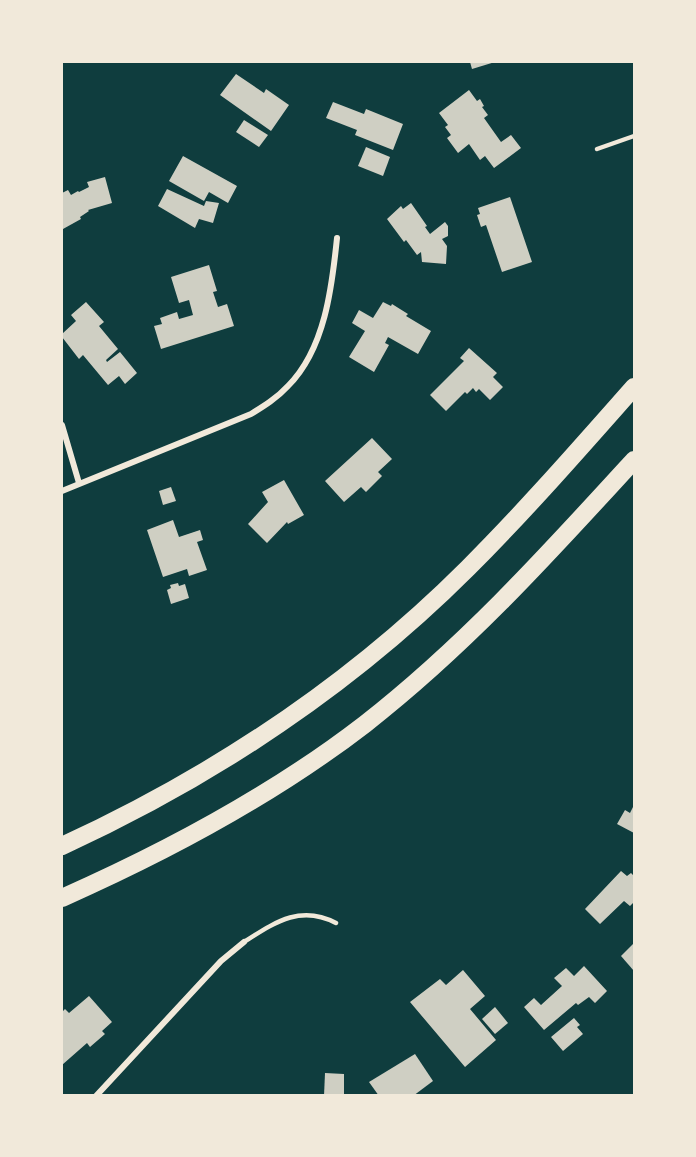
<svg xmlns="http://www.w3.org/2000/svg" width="696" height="1157" font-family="'DM Sans',sans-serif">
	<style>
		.building { fill: #cfcfc3 }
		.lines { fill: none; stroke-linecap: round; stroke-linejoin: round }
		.service { stroke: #f1e9da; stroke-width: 4.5 }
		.minor { stroke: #f1e9da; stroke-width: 6 }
		.motorway { stroke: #f1e9da; stroke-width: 18 }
	</style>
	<rect width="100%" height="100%" fill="#0f3d3e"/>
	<!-- building -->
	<g class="building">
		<polygon points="470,62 495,62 472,69"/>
		<polygon points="236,74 264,93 266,89 289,105 271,131 220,95"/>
		<polygon points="469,90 477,101 480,99 484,106 482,107 488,115 484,118 501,142 511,135 521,148 494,168 485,156 480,160 469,144 458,153 447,138 451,135 445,127 448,125 439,113"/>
		<polygon points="333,102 364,114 366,109 403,124 393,150 355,135 357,130 326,118"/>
		<polygon points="244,120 268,135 259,147 236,132"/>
		<polygon points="366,147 390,157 383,176 358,166"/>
		<polygon points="183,156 237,186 228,203 209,192 204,201 169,181"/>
		<polygon points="105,177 112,203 88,210 89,211 80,217 81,219 63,229 62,226 62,193 68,190 71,195 78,191 79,192 89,187 87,182"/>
		<polygon points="167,189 204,206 206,201 219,203 213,223 199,219 195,228 158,206"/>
		<polygon points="510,197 532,262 502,272 486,225 481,227 477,215 480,214 478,208"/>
		<polygon points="411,203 427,226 425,227 430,234 445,222 448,226 448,236 442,239 447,246 446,264 422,262 421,252 417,255 406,240 404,242 387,219 401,206 403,209"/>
		<polygon points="209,265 217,291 213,292 218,307 227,304 234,326 161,349 154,326 162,324 160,318 177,312 179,319 193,315 189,300 179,303 171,277"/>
		<polygon points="86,302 104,322 99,326 118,349 106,360 107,362 120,352 137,373 125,384 119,376 108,385 83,355 79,359 62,337 62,334 76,321 71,315"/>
		<polygon points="383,302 391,306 392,304 408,314 406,316 431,331 418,354 388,337 385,343 389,345 374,372 349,357 365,331 352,323 359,310 373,318"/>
		<polygon points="469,348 497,373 493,377 503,387 490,400 479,389 476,392 473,388 467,394 465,392 446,411 430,395 464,361 460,358"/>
		<polygon points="372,438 392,459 378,472 382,476 366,492 361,487 344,502 325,481"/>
		<polygon points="284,480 304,515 288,524 287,522 267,543 248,524 268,502 262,492"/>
		<polygon points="171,487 176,501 163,505 159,491"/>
		<polygon points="173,520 179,537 200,530 203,540 197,542 207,570 189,576 187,569 163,577 147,530"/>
		<polygon points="178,583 179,586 185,584 189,598 171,604 167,590 171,588 170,585"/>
		<polygon points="634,805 634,833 617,824 625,810 630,813"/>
		<polygon points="621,871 627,876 631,873 634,876 634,902 630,906 624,901 600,924 585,909"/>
		<polygon points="634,943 634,971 621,956"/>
		<polygon points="584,966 607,991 595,1003 589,997 578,1005 576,1003 544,1030 524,1007 534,998 541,1005 562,986 554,978 566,968 574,976"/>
		<polygon points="463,970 485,996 470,1009 496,1040 465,1067 410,1002 440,979 446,985"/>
		<polygon points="89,996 112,1022 102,1031 105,1034 90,1047 87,1043 62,1065 62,1012 65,1009 69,1013"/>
		<polygon points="495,1007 508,1023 495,1034 482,1019"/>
		<polygon points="574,1018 580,1025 577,1027 583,1034 563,1051 551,1037"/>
		<polygon points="415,1054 433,1081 413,1096 379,1096 369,1082"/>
		<polygon points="325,1073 344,1074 344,1096 324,1096"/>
	</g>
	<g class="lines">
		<!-- service -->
		<g class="service">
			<polyline points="597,149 634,136"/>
			<path d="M244 942C274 923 300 904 336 923"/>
		</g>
		<!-- minor -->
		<g class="minor">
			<polyline points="62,425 79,483"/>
			<path d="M62 491 251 414C264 406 277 398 288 386 325 349 332 287 337 238"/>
			<polyline points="96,1096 221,961 244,942"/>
		</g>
		<!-- motorway -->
		<g class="motorway">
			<path d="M62 846C212 777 351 685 468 568 526 510 580 448 634 387"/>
			<path d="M62 898C168 851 273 795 365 724 465 646 549 553 634 460"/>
		</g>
	</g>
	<!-- border -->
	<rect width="696" height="1157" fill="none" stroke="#f1e9da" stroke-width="126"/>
</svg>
